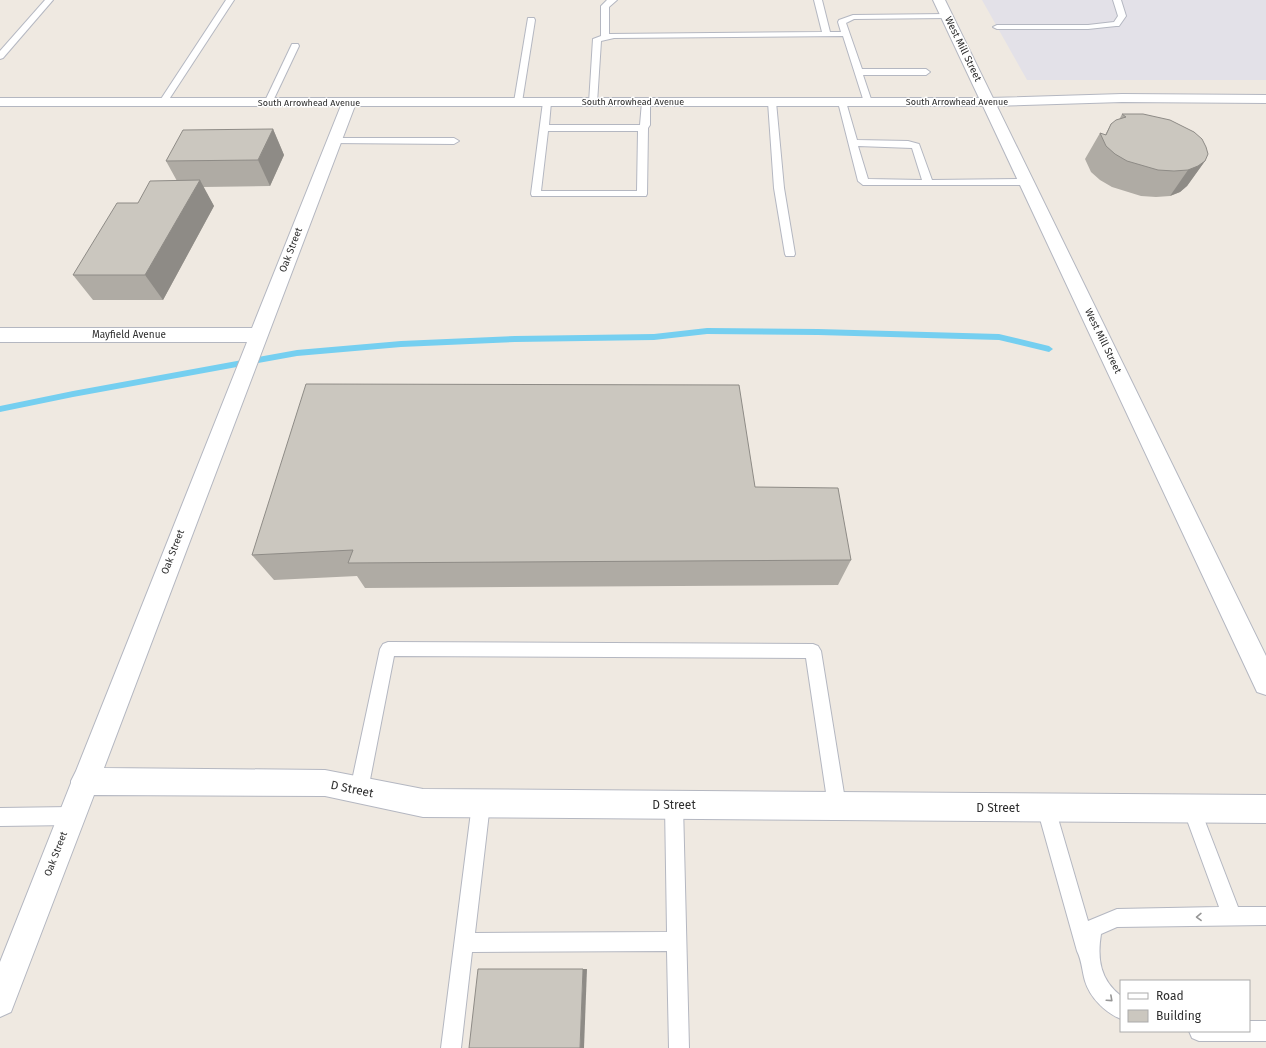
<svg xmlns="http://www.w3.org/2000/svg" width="1266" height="1048" font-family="'Fira Sans',sans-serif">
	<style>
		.industrial { fill: #e3e1e8 }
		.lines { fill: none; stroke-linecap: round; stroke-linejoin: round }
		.stream { fill: #75cff0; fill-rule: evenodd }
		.service-casing { stroke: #b4b7c1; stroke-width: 2 }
		.minor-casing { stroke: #b4b7c1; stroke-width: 2 }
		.tertiary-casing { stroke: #b4b7c1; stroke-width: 2 }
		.secondary-casing { stroke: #b4b7c1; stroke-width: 2 }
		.service { fill: #fff; fill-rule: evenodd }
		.minor { fill: #fff; fill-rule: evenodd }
		.tertiary { fill: #fff; fill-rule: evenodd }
		.secondary { fill: #fff; fill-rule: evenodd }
		.wall { fill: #afaba4 }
		.shaded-wall { fill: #8e8b86 }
		.building { fill: #cbc7bf; stroke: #8e8b86 }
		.oneway { stroke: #969696 }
		.labels { text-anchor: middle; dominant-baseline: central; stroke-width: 3; stroke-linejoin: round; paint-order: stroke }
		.far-street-label { font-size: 9px; fill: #2e2e2e; stroke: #fff }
		.street-label { font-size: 10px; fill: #2e2e2e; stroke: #fff }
		.near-street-label { font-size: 12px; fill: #2e2e2e; stroke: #fff }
	</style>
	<rect width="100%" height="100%" fill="#efe9e1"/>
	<!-- industrial -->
	<polygon class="industrial" points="982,0 1266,0 1266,80 1027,80"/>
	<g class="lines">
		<!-- stream -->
		<polygon class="stream" points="707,328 818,329 999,334 1049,346 1053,349 1049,352 999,340 818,335 707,334 654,340 515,342 401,347 297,356 73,397 0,412 0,406 73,391 297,350 401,341 515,336 654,334"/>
		<defs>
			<g id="service">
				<polygon points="45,0 53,0 3,58 0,59 0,51"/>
				<polygon points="226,0 234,0 166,104 160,104 159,102"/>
				<polygon points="607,0 617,0 609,7 609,34 822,32 814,0 822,0 830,32 841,32 838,22 839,20 853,15 947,14 951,16 947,18 854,19 846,23 862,69 926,69 930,72 926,75 863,75 872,102 871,104 868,105 864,102 843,36 614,38 601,41 597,103 593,106 589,103 593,39 601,36 601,6"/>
				<polygon points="1113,0 1121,0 1126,16 1119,26 1116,26 1088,29 997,29 993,27 997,25 1088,25 1114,22 1118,16"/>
				<polygon points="528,18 534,18 535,20 522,102 518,105 514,102"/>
				<polygon points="292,44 298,44 299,46 272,103 271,105 265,105 264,103"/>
				<path d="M547 99 551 102 549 125H640L642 102 646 99 649 100 650 102V125L648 128 647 194 646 196H532L531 194 543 102ZM548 131H638L637 191H541Z"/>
				<polygon points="772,99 776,102 784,188 795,254 794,256 786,256 785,254 774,188 768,102"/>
				<path d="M842 99 846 102 857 140 908 141 919 144 932 180 1027 179 1032 182 1027 185H863L858 181 838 102ZM858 146 912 148 922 180 868 179Z"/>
				<polygon points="334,138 454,138 459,141 454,144 331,143 329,141 331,139"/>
				<polygon points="388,642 813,644 818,646 821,651 846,806 843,812 837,815 831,812 828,806 806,658 394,656 368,790 365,796 359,799 353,796 350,790 380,649 383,644"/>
				<polygon points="481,795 487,798 490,804 475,933 667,932 665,805 668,799 674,796 680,799 683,805 689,1048 669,1048 667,951 472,952 461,1048 441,1048 472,804 475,798"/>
				<path d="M1046 799 1052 802 1055 808 1088 921 1117 909 1219 907 1183 809 1186 803 1192 800 1198 803 1238 907H1266V925L1117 927 1101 934C1097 959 1100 980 1121 996V1019C1106 1013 1090 998 1085 981 1082 971 1082 961 1077 951L1037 808 1040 802Z"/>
				<polygon points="71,807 77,810 80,816 77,822 71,825 0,826 0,808"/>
				<polygon points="1249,1021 1266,1021 1266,1041 1199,1041 1192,1038 1189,1031 1249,1031"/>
			</g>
			<polygon id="minor" points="349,99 354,100 356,103 104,768 325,770 423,789 1266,795 1266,823 423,817 325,796 94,795 11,1012 0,1017 0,962 71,783 71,781 76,771 247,342 0,342 0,328 252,328 342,103 344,100"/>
			<polygon id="tertiary" points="1122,94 1266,95 1266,103 1122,102 989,106 984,105 982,102 984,99 989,98"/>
			<polygon id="secondary" points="933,0 945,0 1266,656 1266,695 1257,692 983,106 0,106 0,98 979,98"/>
		</defs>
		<!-- service casing -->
		<use href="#service" class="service-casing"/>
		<!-- minor casing -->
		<use href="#minor" class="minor-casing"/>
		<!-- tertiary casing -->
		<use href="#tertiary" class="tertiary-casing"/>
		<!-- secondary casing -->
		<use href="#secondary" class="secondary-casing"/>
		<!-- service -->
		<use href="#service" class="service"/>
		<!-- minor -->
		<use href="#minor" class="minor"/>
		<!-- tertiary -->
		<use href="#tertiary" class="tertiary"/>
		<!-- secondary -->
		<use href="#secondary" class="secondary"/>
	</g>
	<!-- wall -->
	<g class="wall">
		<polygon points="1122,114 1205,161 1187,186 1180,192 1170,196 1156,197 1141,196 1112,187 1100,180 1091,172 1085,159 1100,133 1105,135 1111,124 1119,120"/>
		<polygon points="273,129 284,155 270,186 203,187 214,206 163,300 93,300 73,275 177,181 166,161"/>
		<polygon points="755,487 851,560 838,585 365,588 357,576 274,580 252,555"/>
	</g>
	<!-- shaded-wall -->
	<g class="shaded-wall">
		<polygon points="273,129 284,155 270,186 258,160"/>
		<polygon points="1205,161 1187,186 1180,192 1170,196 1188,170"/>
		<polygon points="200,180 214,206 163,300 145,275"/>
		<polygon points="583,969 587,969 584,1048 580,1048"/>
	</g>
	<!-- building -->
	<g class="building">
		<polygon points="1122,114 1143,114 1170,120 1194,132 1202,139 1206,147 1208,154 1205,161 1198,166 1188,170 1174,171 1158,170 1127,161 1115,154 1106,146 1100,133 1106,135 1111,124 1116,120 1126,117"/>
		<polygon points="273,129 258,160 166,161 183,130"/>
		<polygon points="200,180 145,275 73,275 117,203 138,203 150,181"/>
		<polygon points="306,384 739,385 755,487 838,488 851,560 348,563 353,550 252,555"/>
		<polygon points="478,969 583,969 580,1048 469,1048"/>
	</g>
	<!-- one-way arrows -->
	<defs><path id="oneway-chevron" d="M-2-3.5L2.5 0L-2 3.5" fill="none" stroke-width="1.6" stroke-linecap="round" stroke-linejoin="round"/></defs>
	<g class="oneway">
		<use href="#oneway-chevron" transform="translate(1199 917) rotate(179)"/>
		<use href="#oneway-chevron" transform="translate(1110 999) rotate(42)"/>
	</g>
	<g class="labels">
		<!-- far-street labels -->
		<g class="far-street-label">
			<text x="633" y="102">South Arrowhead Avenue</text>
			<text x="957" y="102">South Arrowhead Avenue</text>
			<text x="309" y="103">South Arrowhead Avenue</text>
		</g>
		<!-- street labels -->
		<g class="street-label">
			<text transform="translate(963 49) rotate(64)">West Mill Street</text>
			<text transform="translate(291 250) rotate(-69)">Oak Street</text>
			<text x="129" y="335">Mayfield Avenue</text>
			<text transform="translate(1103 341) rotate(64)">West Mill Street</text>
			<text transform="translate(173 552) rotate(-69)">Oak Street</text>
			<text transform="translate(56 854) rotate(-69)">Oak Street</text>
		</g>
		<!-- near-street labels -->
		<g class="near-street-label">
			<text transform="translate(352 789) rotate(12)">D Street</text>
			<text x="674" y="805">D Street</text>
			<text x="998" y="808">D Street</text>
		</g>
	</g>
	<!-- legend -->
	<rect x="1120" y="980" width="130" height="52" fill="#ffffff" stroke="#ababab"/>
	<rect x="1128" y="993" width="20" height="6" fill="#ffffff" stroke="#ababab"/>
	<text x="1156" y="1000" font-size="12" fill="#2e2e2e">Road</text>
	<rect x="1128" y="1010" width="20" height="12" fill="#cbc7bf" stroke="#ababab"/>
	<text x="1156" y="1020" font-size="12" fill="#2e2e2e">Building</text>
</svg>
